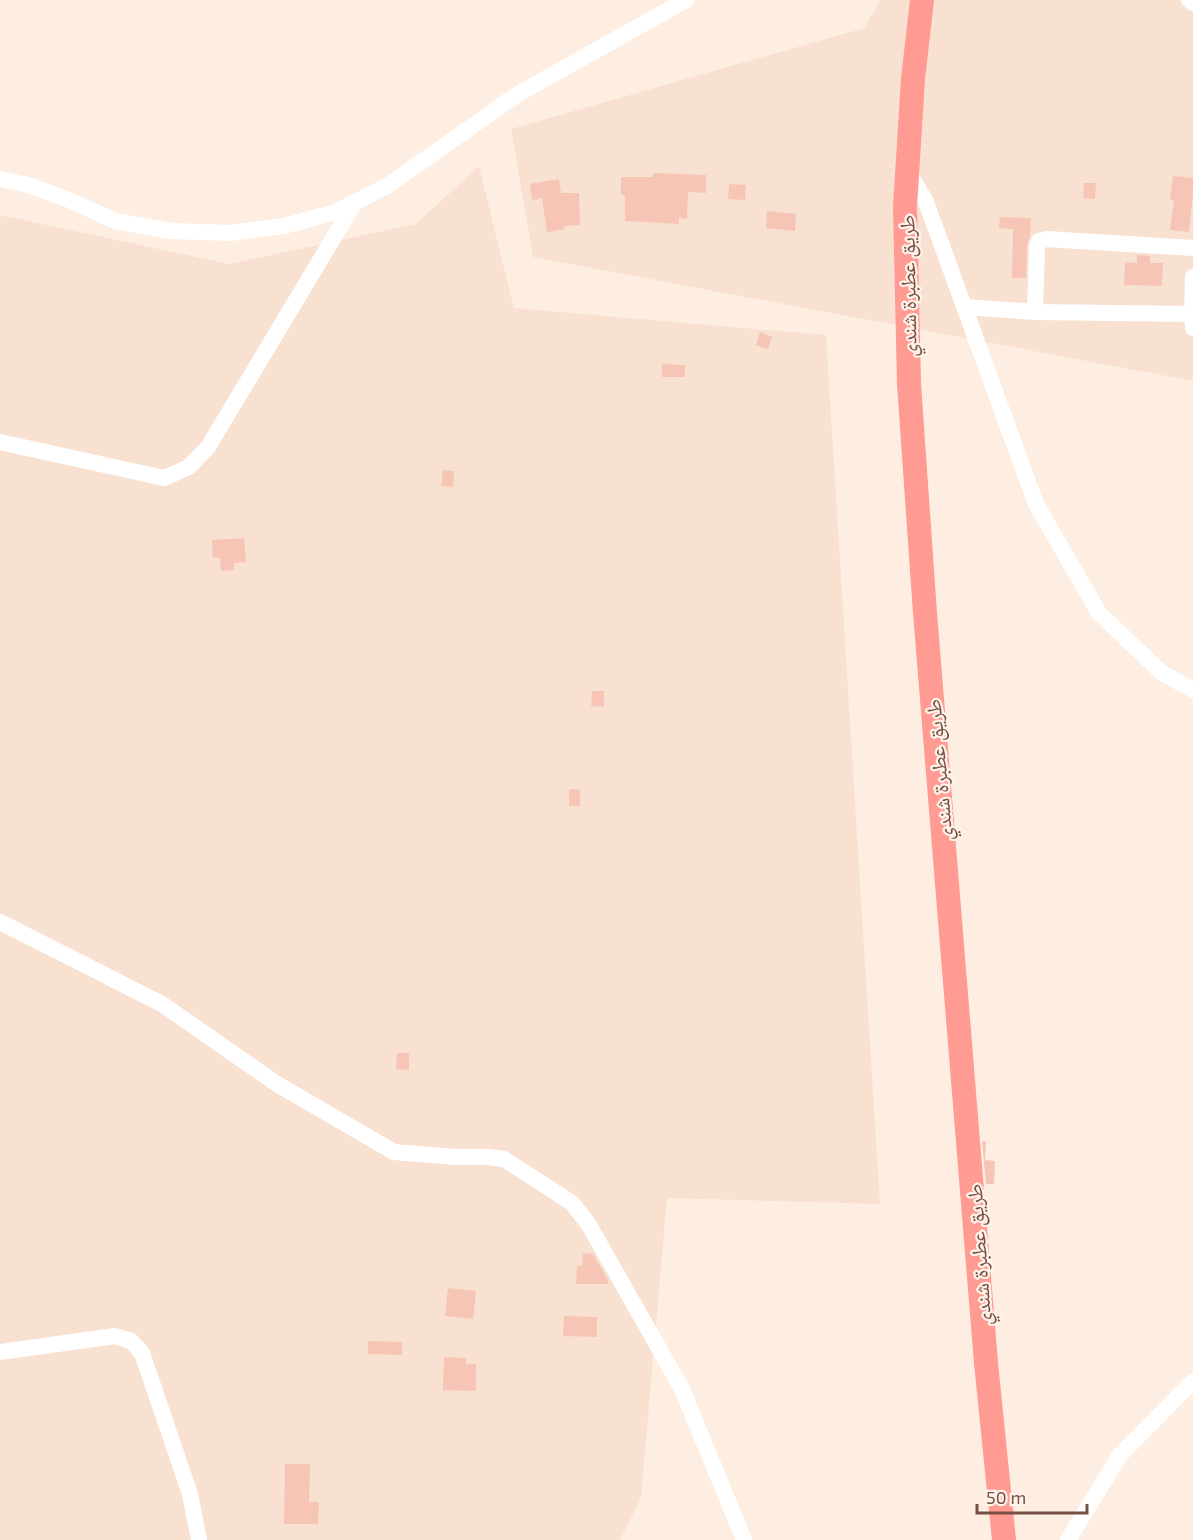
<svg xmlns="http://www.w3.org/2000/svg" width="1193" height="1540" font-family="'Exo 2','Noto Naskh Arabic',sans-serif">
	<style>
		.residential { fill: #f9e1d2 }
		.building { fill: #f6c5b6 }
		.lines { fill: none; stroke-linecap: round; stroke-linejoin: round }
		.minor { stroke: #fff; stroke-width: 16 }
		.highway { stroke: #ff9b92; stroke-width: 24 }
		.labels { text-anchor: middle; dominant-baseline: central; stroke-width: 4.5; stroke-linejoin: round; paint-order: stroke }
		.street-label { font-size: 21px; fill: #784f45; stroke: #fff3e9 }
	</style>
	<rect width="100%" height="100%" fill="#feeee1"/>
	<!-- residential -->
	<g class="residential">
		<polygon points="881,0 1193,0 1193,381 533,257 511,129 864,28"/>
		<polygon points="479,166 514,308 826,335 880,1204 667,1198 641,1498 620,1540 0,1540 0,215 229,264 416,224"/>
	</g>
	<!-- building -->
	<g class="building">
		<polygon points="653,173 706,175 706,193 688,192 687,219 679,218 679,224 625,221 625,195 621,195 621,177 653,177"/>
		<polygon points="1173,176 1193,178 1193,193 1189,232 1170,230 1174,200 1170,199"/>
		<polygon points="559,179 561,193 579,193 580,225 564,226 565,229 547,232 542,198 532,200 530,184"/>
		<polygon points="1084,183 1096,183 1095,199 1083,198"/>
		<polygon points="729,184 746,185 745,200 728,199"/>
		<polygon points="767,211 796,214 795,231 766,228"/>
		<polygon points="1000,217 1031,218 1030,235 1027,246 1026,278 1012,278 1013,229 999,228"/>
		<polygon points="1137,255 1150,256 1150,263 1163,263 1162,286 1124,285 1125,262 1137,263"/>
		<polygon points="760,332 772,337 768,349 756,345"/>
		<polygon points="662,364 685,365 685,377 662,377"/>
		<polygon points="443,470 454,471 453,487 441,486"/>
		<polygon points="244,538 246,562 234,563 234,570 221,571 220,558 213,558 212,540"/>
		<polygon points="592,691 604,691 604,707 591,706"/>
		<polygon points="569,789 580,790 580,806 569,806"/>
		<polygon points="397,1053 409,1053 409,1070 396,1069"/>
		<polygon points="982,1141 986,1141 985,1160 995,1161 994,1184 986,1184"/>
		<polygon points="583,1253 593,1254 608,1280 608,1284 576,1284 577,1266 582,1266"/>
		<polygon points="448,1288 476,1291 473,1319 445,1316"/>
		<polygon points="564,1316 597,1317 597,1337 563,1336"/>
		<polygon points="368,1341 402,1342 402,1355 368,1354"/>
		<polygon points="444,1357 466,1358 466,1364 476,1364 476,1391 443,1390"/>
		<polygon points="285,1464 310,1464 309,1502 319,1502 318,1524 284,1524"/>
	</g>
	<g class="lines">
		<!-- minor -->
		<g class="minor">
			<polyline points="1189,0 1193,3"/>
			<polyline points="908,171 926,202 1036,504 1099,613 1162,673 1193,690"/>
			<polyline points="0,179 25,184 67,199 115,221 171,231 230,233 284,226 336,212 387,186 518,94 686,0"/>
			<polyline points="1193,277 1192,314 1193,328"/>
			<polyline points="965,307 1035,312 1193,314"/>
			<polyline points="1035,312 1037,246 1039,241 1047,239 1193,248"/>
			<polyline points="0,442 164,478 189,467 208,447 355,202"/>
			<polyline points="0,922 162,1004 277,1084 394,1152 455,1157 488,1157 504,1159 572,1203 589,1225 682,1389 744,1540"/>
			<polyline points="0,1352 115,1336 131,1341 142,1353 190,1494 199,1540"/>
			<polyline points="1068,1540 1120,1455 1193,1381"/>
		</g>
		<!-- highway -->
		<polyline class="highway" points="922,0 913,79 905,207 909,384 925,613 986,1363 1004,1540"/>
	</g>
	<g class="labels">
		<!-- street labels -->
		<g class="street-label">
			<text transform="translate(907 286) rotate(-91)">طريق عطبرة شندي</text>
			<text transform="translate(938 770) rotate(-95)">طريق عطبرة شندي</text>
			<text transform="translate(978 1255) rotate(-94)">طريق عطبرة شندي</text>
		</g>
	</g>
	<!-- scale -->
	<path d="M977 1504v9h110v-9" fill="none" stroke="#784f45" stroke-width="3"/>
	<text x="986" y="1504" font-size="18" fill="#784f45" stroke="#fff3e9" stroke-width="4.5" paint-order="stroke">50 m</text>
</svg>
